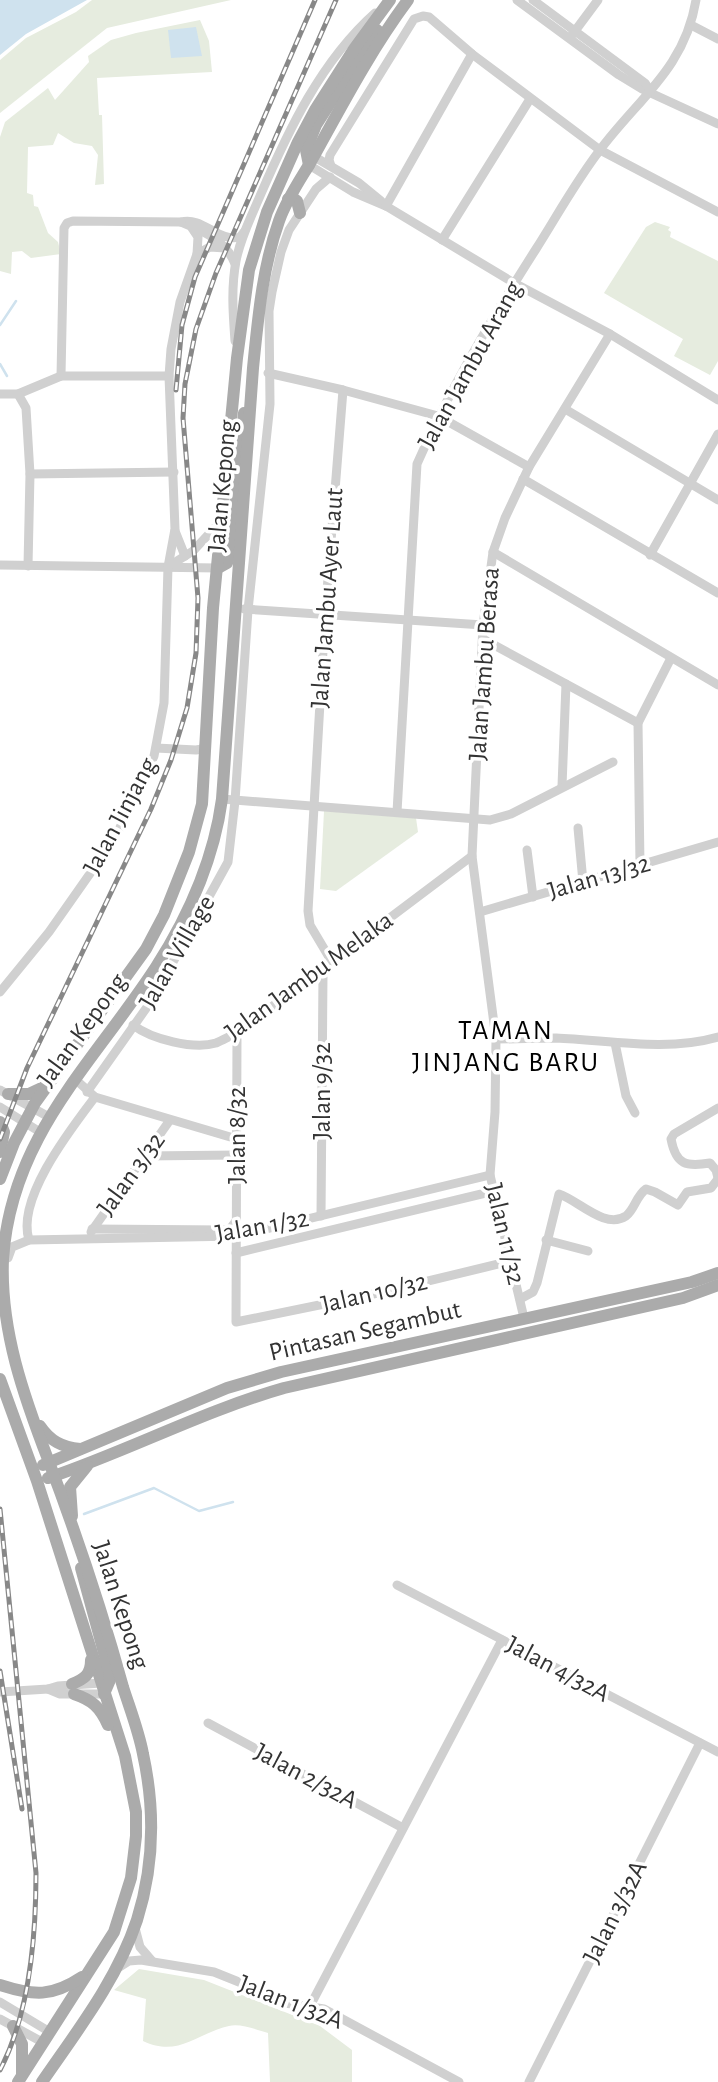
<svg xmlns="http://www.w3.org/2000/svg" width="718" height="2082" font-family="'Alegreya Sans',sans-serif">
	<style>
		.green { fill: #e6ecdf }
		.water { fill: #cfe2ee }
		.lines { fill: none; stroke-linecap: round; stroke-linejoin: round }
		.stream { stroke: #cfe2ee; stroke-width: 2.5 }
		.minor { stroke: #d0d0d0; stroke-width: 9 }
		.major { stroke: #ababab; stroke-width: 12 }
		.rail-casing { stroke: #888; stroke-width: 5 }
		.rail { stroke: #fff; stroke-width: 2.5; stroke-dasharray: 8; stroke-linecap: butt }
		.labels { text-anchor: middle; dominant-baseline: central; stroke-width: 7; stroke-linejoin: round; paint-order: stroke }
		.street-label { font-size: 26px; fill: #333; stroke: #fff }
		.neighbourhood-label { font-size: 28px; letter-spacing: 2px; fill: #000; stroke: #fff }
	</style>
	<rect width="100%" height="100%" fill="#fff"/>
	<!-- green -->
	<g class="green">
		<polygon points="92,0 231,0 107,28 0,113 0,60 26,38 76,12"/>
		<polygon points="200,20 209,41 212,72 97,78 99,115 102,115 104,184 95,185 98,155 92,146 74,143 58,133 53,145 28,147 27,193 33,195 34,206 38,207 48,233 58,242 61,254 31,258 22,251 12,252 11,274 0,271 0,137 5,122 48,88 55,100 89,62 88,56 111,40 136,33"/>
		<polygon points="655,222 670,227 668,230 671,232 670,237 718,261 718,361 710,375 674,356 683,339 604,293 646,227"/>
		<polygon points="324,811 416,818 418,832 336,891 320,889"/>
		<path d="M139 1969 204 1980 320 2026 352 2050V2082H270L268 2033C257 2030 240 2023 229 2026 197 2033 179 2058 143 2041L146 1999 114 1990Z"/>
	</g>
	<!-- water -->
	<g class="water">
		<polygon points="0,0 87,0 26,34 0,55"/>
		<polygon points="196,27 202,56 171,58 168,30"/>
	</g>
	<g class="lines">
		<!-- stream -->
		<g class="stream">
			<polyline points="0,325 16,301"/>
			<polyline points="0,364 7,376"/>
			<polyline points="84,1514 154,1488 199,1511 233,1502"/>
		</g>
		<!-- minor -->
		<g class="minor">
			<polyline points="517,0 619,75 642,89 718,124"/>
			<polyline points="533,0 645,83 651,92"/>
			<polyline points="691,25 718,39"/>
			<polyline points="572,35 598,0"/>
			<polyline points="313,156 359,183 381,201"/>
			<polyline points="309,165 353,192 386,206 514,283 610,334 718,400"/>
			<polyline points="331,166 329,160 330,155 414,19 423,16 429,17 472,54 600,150 718,212"/>
			<polyline points="386,206 472,54"/>
			<polyline points="192,228 198,237 197,254 210,247 225,248"/>
			<polyline points="442,240 530,99"/>
			<path d="M235 264C226 240 203 231 181 222 203 216 218 243 240 237L244 232"/>
			<path d="M235 341C233 314 231 288 236 261 240 239 251 217 260 196 288 131 321 61 375 13"/>
			<polyline points="268,373 343,390 438,416 529,467"/>
			<polyline points="61,376 64,228 67,223 73,221 181,222"/>
			<polyline points="0,394 18,394 61,376 169,376"/>
			<polyline points="18,394 26,408 30,474 28,566"/>
			<polyline points="565,409 718,500"/>
			<polyline points="30,474 174,472"/>
			<polyline points="523,479 718,593"/>
			<polyline points="175,531 185,556"/>
			<polyline points="493,552 718,685"/>
			<polyline points="650,555 718,434"/>
			<polyline points="0,565 218,568"/>
			<polyline points="169,566 193,551 222,520"/>
			<polyline points="244,609 483,625"/>
			<polyline points="483,639 638,723"/>
			<polyline points="156,748 196,750 202,749 206,743"/>
			<polyline points="562,786 566,684"/>
			<polyline points="222,799 490,820 511,814 613,762"/>
			<path d="M397 812 417 464C450 388 492 318 536 249 557 216 576 181 600 150 638 99 685 68 696 0"/>
			<polyline points="578,828 583,882"/>
			<polyline points="527,850 533,897"/>
			<polyline points="640,865 638,723 671,658"/>
			<polyline points="480,912 718,842"/>
			<polyline points="0,992 49,932 115,838 154,756 164,703 168,567 175,529 169,376 171,349 180,302 197,254"/>
			<path d="M133 1025C151 1039 194 1050 216 1043 223 1040 230 1036 237 1033L472 856"/>
			<polyline points="237,1033 236,1322 378,1293 511,1261"/>
			<path d="M496 1039C516 1039 536 1038 556 1038 609 1040 666 1052 718 1037"/>
			<polyline points="615,1043 626,1096 635,1113"/>
			<polyline points="75,1079 95,1097 237,1139"/>
			<polyline points="0,1090 49,1117"/>
			<polyline points="87,1092 152,1000 228,862 235,801 248,610 270,404 269,311 272,292 281,252 289,230 316,189 330,177"/>
			<polyline points="0,1107 40,1132"/>
			<path d="M718 1108 674 1134 671 1139C676 1165 686 1167 710 1163L716 1170 718 1178"/>
			<polyline points="144,1156 237,1155"/>
			<polyline points="321,1216 323,974 329,957 310,925 308,911 325,616 343,390"/>
			<polyline points="92,1229 225,1230 230,1229 236,1221"/>
			<polyline points="91,1232 170,1120"/>
			<path d="M29 1240C16 1199 70 1130 95 1097"/>
			<polyline points="546,1240 588,1251"/>
			<polyline points="236,1253 494,1191"/>
			<polyline points="8,1258 12,1247 29,1240 237,1236 490,1175"/>
			<path d="M520 1299 533 1292 537 1283 559 1194C578 1200 605 1230 626 1216 635 1209 636 1196 646 1189L655 1192 678 1205 687 1192 711 1188 718 1179"/>
			<polyline points="524,1318 490,1175 495,1112 496,1039 472,856 483,625 493,552 505,518 529,467 610,334"/>
			<polyline points="397,1585 718,1752"/>
			<polyline points="48,1689 60,1694 104,1694"/>
			<polyline points="0,1692 48,1689 58,1686 101,1683"/>
			<polyline points="208,1723 403,1828"/>
			<polyline points="135,1928 140,1947 152,1961"/>
			<polyline points="118,1968 129,1961 141,1960 214,1972 259,1990 285,2003 324,2009 459,2082"/>
			<polyline points="0,2002 50,2032"/>
			<polyline points="309,2008 502,1640"/>
			<polyline points="0,2019 44,2043"/>
			<polyline points="529,2082 700,1743"/>
		</g>
		<!-- major -->
		<g class="major">
			<polyline points="309,165 306,150 316,125 377,30"/>
			<polyline points="288,199 293,198 297,201 300,213"/>
			<polyline points="218,568 227,563 231,550 244,413"/>
			<polyline points="8,1094 29,1094 44,1087"/>
			<polyline points="0,1122 4,1132 0,1152"/>
			<polyline points="0,1179 14,1143 35,1103 146,949 164,915 189,852 202,804 213,608 237,358 249,270 267,212 298,142 315,110 354,49 390,0"/>
			<polyline points="0,1379 37,1481 125,1756 136,1812 136,1836 131,1878 114,1932 18,2082"/>
			<path d="M40 1426C50 1441 62 1447 80 1449"/>
			<polyline points="43,1465 227,1388 281,1372 692,1282 718,1273"/>
			<path d="M48 1478C128 1451 203 1411 284 1388L683 1298 718 1285"/>
			<polyline points="72,1516 70,1487 87,1466"/>
			<polyline points="81,1568 109,1671 110,1680 104,1694"/>
			<path d="M72 1684C84 1679 91 1675 91 1660"/>
			<path d="M74 1694C92 1700 100 1707 108 1725"/>
			<path d="M0 1985C34 1996 52 1997 82 1977"/>
			<polyline points="13,2026 22,2044 22,2075"/>
			<path d="M42 2082C77 2031 117 1980 137 1920 154 1866 155 1809 143 1754 139 1732 130 1709 123 1687 102 1611 77 1536 49 1462 24 1397 0 1330 3 1259 11 1136 93 1064 156 967 188 917 214 858 222 799L253 368C258 319 262 269 279 221 286 201 298 183 309 165 340 109 370 51 408 0"/>
		</g>
		<defs>
			<g id="rail">
				<polyline points="176,390 182,325 195,277 315,0"/>
				<polyline points="0,1139 27,1068 151,809 171,760 187,708 196,653 198,598 183,418 185,384 196,329 216,273 336,0"/>
				<path d="M0 1509 36 1873C36 1937 30 2013 0 2070"/>
				<polyline points="0,1671 22,1809"/>
			</g>
		</defs>
		<!-- rail casing -->
		<use href="#rail" class="rail-casing"/>
		<!-- rail -->
		<use href="#rail" class="rail"/>
	</g>
	<g class="labels">
		<!-- street labels -->
		<g class="street-label">
			<text transform="translate(470 365) rotate(-61)">Jalan Jambu Arang</text>
			<text transform="translate(222 486) rotate(-85)">Jalan Kepong</text>
			<text transform="translate(327 598) rotate(-86)">Jalan Jambu Ayer Laut</text>
			<text transform="translate(484 664) rotate(-86)">Jalan Jambu Berasa</text>
			<text transform="translate(120 816) rotate(-62)">Jalan Jinjang</text>
			<text transform="translate(599 877) rotate(-16)">Jalan 13/32</text>
			<text transform="translate(177 952) rotate(-60)">Jalan Village</text>
			<text transform="translate(309 976) rotate(-36)">Jalan Jambu Melaka</text>
			<text transform="translate(82 1030) rotate(-54)">Jalan Kepong</text>
			<text transform="translate(322 1091) rotate(-90)">Jalan 9/32</text>
			<text transform="translate(237 1135) rotate(-90)">Jalan 8/32</text>
			<text transform="translate(131 1174) rotate(-54)">Jalan 3/32</text>
			<text transform="translate(262 1226) rotate(-10)">Jalan 1/32</text>
			<text transform="translate(505 1234) rotate(77)">Jalan 11/32</text>
			<text transform="translate(374 1293) rotate(-13)">Jalan 10/32</text>
			<text transform="translate(365 1331) rotate(-13)">Pintasan Segambut</text>
			<text transform="translate(121 1605) rotate(72)">Jalan Kepong</text>
			<text transform="translate(558 1669) rotate(28)">Jalan 4/32A</text>
			<text transform="translate(306 1776) rotate(28)">Jalan 2/32A</text>
			<text transform="translate(615 1912) rotate(-63)">Jalan 3/32A</text>
			<text transform="translate(291 2002) rotate(21)">Jalan 1/32A</text>
		</g>
		<!-- neighbourhood labels -->
		<g class="neighbourhood-label">
			<text x="506" y="1031">TAMAN<tspan x="506" dy="32">JINJANG BARU</tspan></text>
		</g>
	</g>
</svg>
